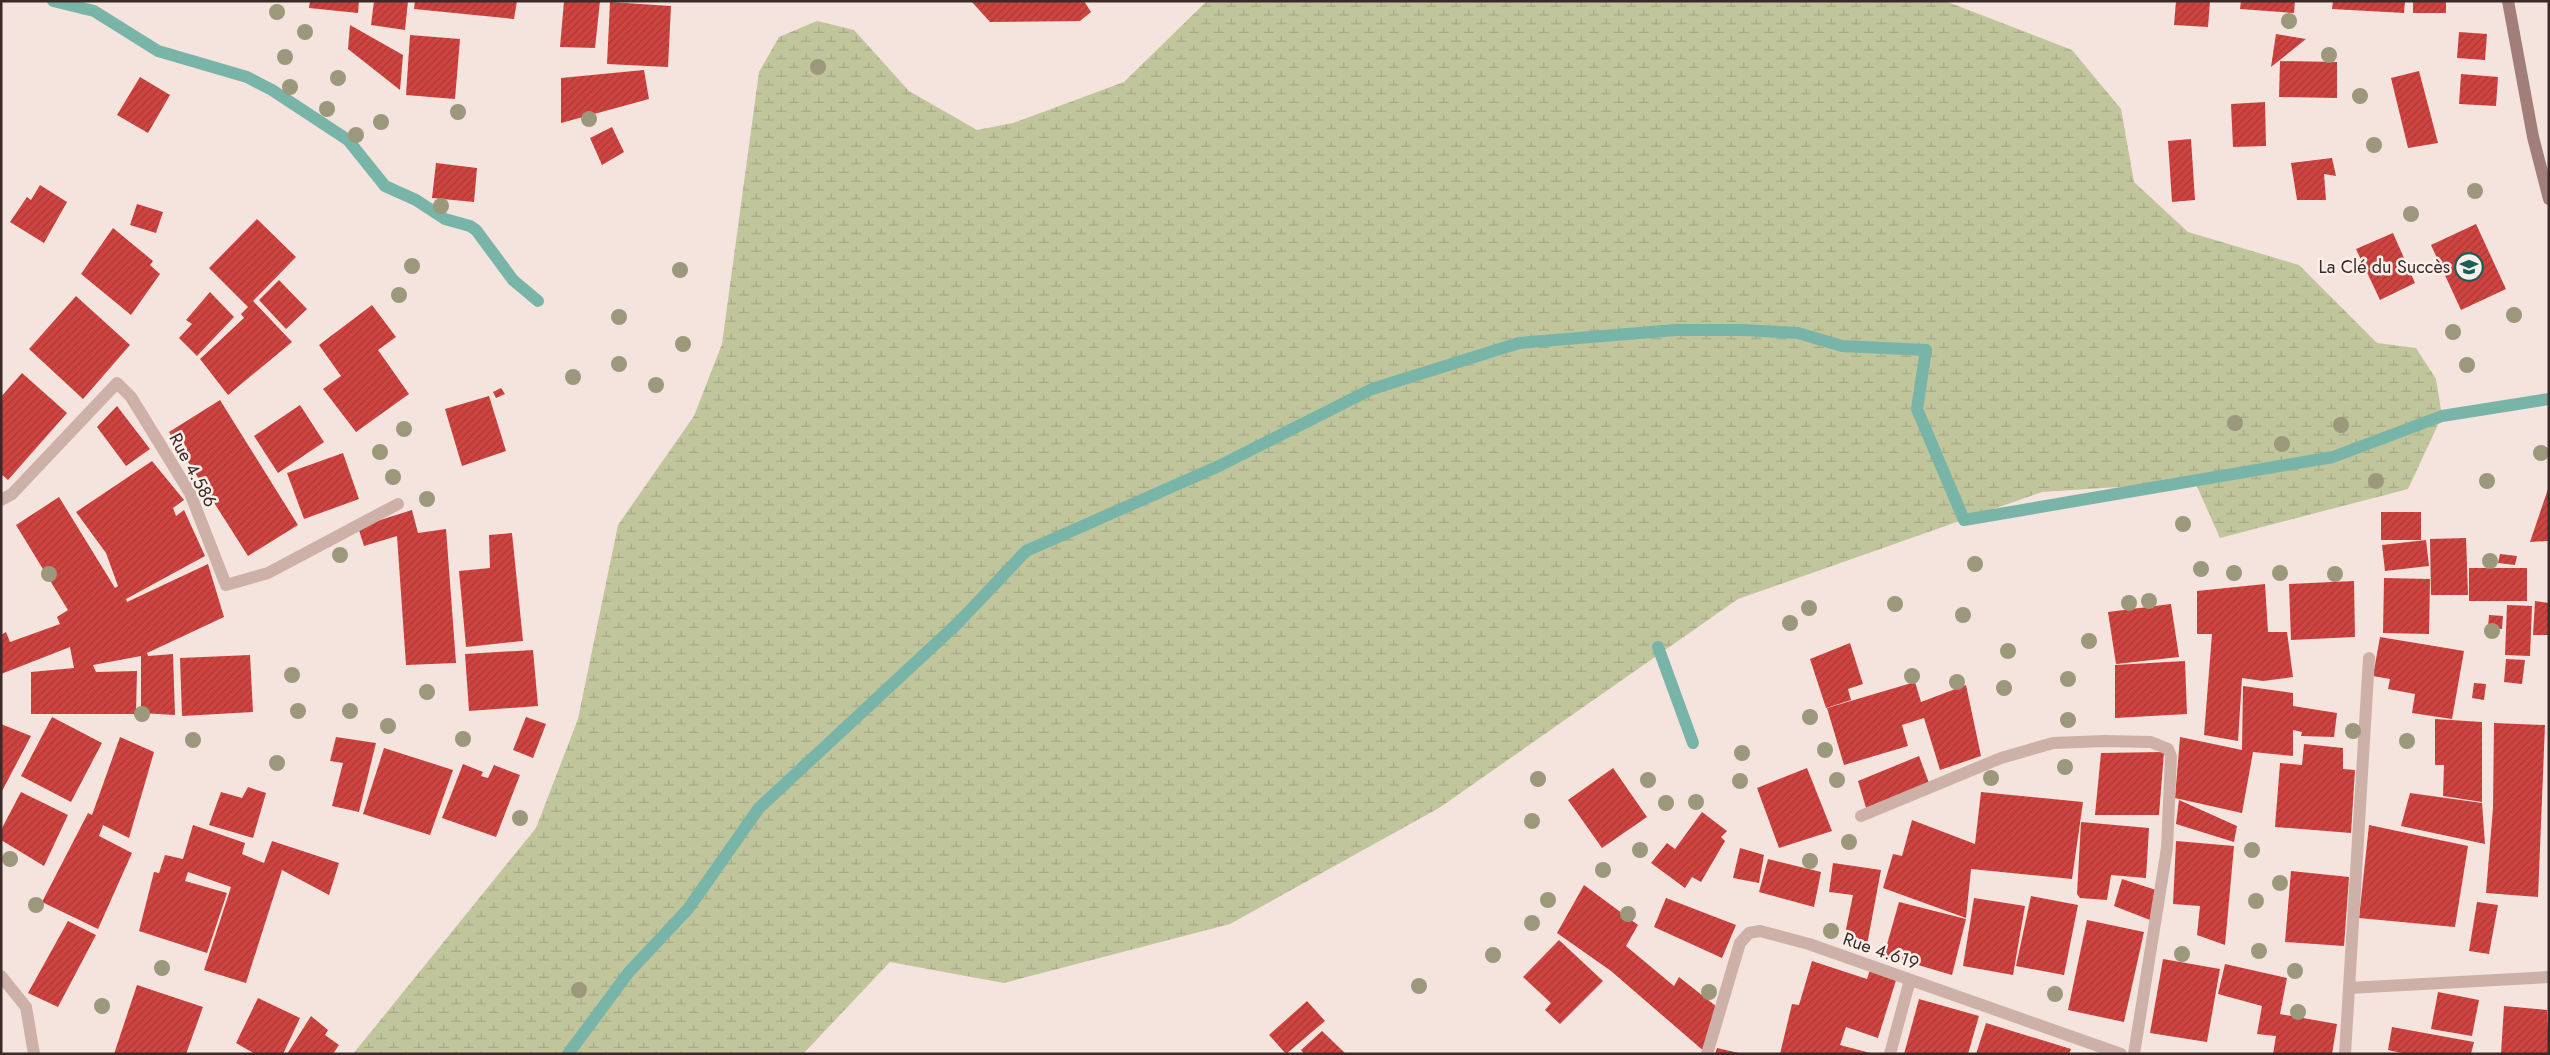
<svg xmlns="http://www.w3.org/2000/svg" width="2550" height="1055" font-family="Jost,sans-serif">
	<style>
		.wetland { fill: url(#wetland-marsh) }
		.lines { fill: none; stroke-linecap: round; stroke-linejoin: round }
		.stream { stroke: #79b4a9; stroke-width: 12 }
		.building { fill: url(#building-hatch) }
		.minor { stroke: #cdb1a8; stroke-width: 12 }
		.secondary { stroke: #a17e79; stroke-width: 12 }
		.tree { fill: #9b987b }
		.labels { text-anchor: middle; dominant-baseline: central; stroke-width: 5; stroke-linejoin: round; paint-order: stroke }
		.poi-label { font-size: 18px; fill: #3a2a28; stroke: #fbefea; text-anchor: end }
		.street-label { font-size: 18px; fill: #3a2a28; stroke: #fbefea }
	</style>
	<defs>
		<pattern id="wetland-marsh" width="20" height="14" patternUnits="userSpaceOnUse" patternTransform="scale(1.25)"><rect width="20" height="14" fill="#c0c59b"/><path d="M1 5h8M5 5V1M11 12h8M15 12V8" fill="none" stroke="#a6a986"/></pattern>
		<pattern id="building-hatch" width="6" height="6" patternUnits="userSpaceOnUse" patternTransform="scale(1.25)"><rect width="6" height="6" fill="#cf4440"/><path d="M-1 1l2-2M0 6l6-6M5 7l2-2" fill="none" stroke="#a93936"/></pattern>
	</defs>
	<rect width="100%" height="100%" fill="#f4e4dd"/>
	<!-- wetland -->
	<polygon class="wetland" points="1207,1 1945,1 2072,50 2121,109 2134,182 2188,232 2299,265 2377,343 2416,348 2436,379 2442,416 2408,489 2220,538 2195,482 2042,492 1738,599 1439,808 1230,924 1004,983 890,962 803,1054 353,1054 536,828 578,719 618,525 694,416 722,344 759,72 779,37 817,21 854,30 909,91 977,130 1013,123 1124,82"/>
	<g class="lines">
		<!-- stream -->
		<g class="stream">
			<polyline points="53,1 94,11 158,51 247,77 272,90 348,140 385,186 416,200 445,219 470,226 476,230 513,280 538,301"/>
			<polyline points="1658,647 1693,743"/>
			<polyline points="568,1054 629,972 688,909 759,808 959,622 1026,551 1219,466 1372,389 1519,343 1676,330 1744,330 1798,333 1842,346 1926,350 1917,409 1964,520 2333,457 2442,416 2549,399"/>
		</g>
	</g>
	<!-- building -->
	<g class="building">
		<polygon points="310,1 359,1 358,13 309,8"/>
		<polygon points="374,1 408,1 405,30 371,25"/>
		<polygon points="415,1 517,1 514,19 414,9"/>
		<polygon points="564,1 600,1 595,48 560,47"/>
		<polygon points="971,1 1084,1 1091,12 1080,21 990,22"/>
		<polygon points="2176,1 2210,1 2208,27 2174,25"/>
		<polygon points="2241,1 2295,1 2294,13 2240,9"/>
		<polygon points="2333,1 2405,1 2404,13 2332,9"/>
		<rect x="2413" y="1" width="33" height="12"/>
		<polygon points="610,2 671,6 668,67 607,64"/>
		<polygon points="350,25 403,55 400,90 348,49"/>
		<polygon points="2459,32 2487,34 2485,60 2457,58"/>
		<polygon points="2276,34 2306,39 2271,67"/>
		<polygon points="410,35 460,39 455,99 406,95"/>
		<polygon points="2280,61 2337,62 2337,98 2279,97"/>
		<polygon points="644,70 649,99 561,123 561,78"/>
		<polygon points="2419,71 2438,143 2408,148 2391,78"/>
		<polygon points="2461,74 2498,77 2496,106 2459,104"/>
		<polygon points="140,77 170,95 148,133 117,115"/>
		<polygon points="2265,102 2266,146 2233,147 2231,104"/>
		<polygon points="612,127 624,152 602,165 590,138"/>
		<polygon points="2191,139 2195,200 2172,202 2168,141"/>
		<polygon points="2332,158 2336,176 2324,174 2326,200 2297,200 2291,163"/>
		<polygon points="436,163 477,168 474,202 432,198"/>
		<polygon points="40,185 67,202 44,243 10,222 27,197 31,200"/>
		<polygon points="137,204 163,212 156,233 130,225"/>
		<polygon points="257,219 296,257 253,301 292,342 228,395 200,359 244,318 241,314 248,307 209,268"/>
		<polygon points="2476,224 2506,289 2461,310 2431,245"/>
		<polygon points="113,228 153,261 150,265 160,274 131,315 81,274"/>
		<polygon points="2393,233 2415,283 2380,300 2356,249"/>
		<polygon points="279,280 307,309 286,329 259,300"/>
		<polygon points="210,292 234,317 197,356 179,338 192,324 186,320"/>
		<polygon points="76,296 130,345 83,399 29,349"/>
		<polygon points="372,305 396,337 378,350 409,394 356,432 323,389 341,376 319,345"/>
		<polygon points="22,373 67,413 8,480 1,474 1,397"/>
		<polygon points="501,388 505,394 496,398 493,392"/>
		<polygon points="489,396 506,451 462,466 445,409"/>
		<polygon points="220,400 298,525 248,556 169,432"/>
		<polygon points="300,405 324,442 278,473 254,436"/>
		<polygon points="117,406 150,449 126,466 97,427"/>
		<polygon points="343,453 359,499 304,519 287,473"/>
		<polygon points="152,461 184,500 173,508 176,516 184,510 205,556 126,599 127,602 208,564 224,617 147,653 148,656 173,654 175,715 141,713 141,656 93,665 96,672 137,671 136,714 31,714 31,672 74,668 70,647 1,674 1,635 6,632 10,642 60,624 57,617 68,610 16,525 59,497 115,588 118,586 106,553 76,512"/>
		<polygon points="2548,489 2549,541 2530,542"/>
		<polygon points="412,510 418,533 446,529 456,663 406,665 397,536 364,546 358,527"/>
		<rect x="2381" y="512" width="40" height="28"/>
		<polygon points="512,533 523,641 466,647 459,571 490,568 489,535"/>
		<polygon points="2466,538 2468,595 2431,595 2430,539"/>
		<polygon points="2426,540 2429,566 2385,571 2382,545"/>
		<polygon points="2500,554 2517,556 2515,565 2498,563"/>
		<rect x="2469" y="568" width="58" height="33"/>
		<polygon points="2384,578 2430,579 2429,634 2383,633"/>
		<polygon points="2354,581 2355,637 2291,640 2289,584"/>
		<polygon points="2265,584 2268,632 2287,632 2293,677 2263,681 2242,678 2238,741 2204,735 2212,634 2197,634 2197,591"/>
		<polygon points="2535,601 2549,603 2549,635 2533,635"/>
		<polygon points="2171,604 2179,657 2116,664 2108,612"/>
		<polygon points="2507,605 2532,606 2530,656 2505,655"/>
		<polygon points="2489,615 2503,616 2502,629 2488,628"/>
		<polygon points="2380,637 2464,651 2452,719 2412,713 2415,694 2388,689 2390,679 2373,676"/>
		<polygon points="1850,643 1863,684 1848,689 1851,700 1826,708 1810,659"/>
		<polygon points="533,650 538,706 469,711 465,654"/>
		<polygon points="250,655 253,712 182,716 180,658"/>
		<polygon points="2506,659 2525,660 2522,684 2504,682"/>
		<polygon points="2185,661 2187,714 2115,718 2115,665"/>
		<polygon points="1915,682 1921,702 1966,685 1981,756 1940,770 1924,718 1902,725 1908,746 1844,765 1827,708"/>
		<polygon points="2474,683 2486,684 2484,700 2472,698"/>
		<polygon points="2243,686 2293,693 2293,706 2337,713 2334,737 2301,736 2302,732 2293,730 2293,756 2253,752 2242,813 2175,798 2180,737 2242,750"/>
		<polygon points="52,717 102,743 71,802 21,776"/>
		<polygon points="526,717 546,724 533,758 513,750"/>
		<polygon points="2435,719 2482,722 2482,802 2443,796 2444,765 2435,765"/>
		<polygon points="2494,723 2545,725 2538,897 2486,893 2493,808"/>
		<polygon points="1,724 31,736 1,793"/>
		<polygon points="120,737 154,752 129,838 103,825 99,836 132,853 98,929 42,902 88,813 92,815"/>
		<polygon points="336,737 376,743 359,812 332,806 343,763 330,761"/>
		<polygon points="2304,744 2343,748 2343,769 2355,770 2351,833 2275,827 2280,763 2302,765"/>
		<polygon points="384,748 453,770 430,835 363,814"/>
		<polygon points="2164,752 2159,815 2095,815 2101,753"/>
		<polygon points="1919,756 1929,783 1867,811 1858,781"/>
		<polygon points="463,764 483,772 481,776 488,778 494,765 520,775 496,837 442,818"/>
		<polygon points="1613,768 1647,817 1602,848 1568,800"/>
		<polygon points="1807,768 1832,831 1779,848 1757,788"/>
		<polygon points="248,787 266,793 253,838 209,825 221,792 242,798"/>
		<polygon points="21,792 68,815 44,866 1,840 1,830"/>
		<polygon points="1981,792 2083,802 2072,879 1971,869 1966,918 1883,888 1893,854 1902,856 1912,820 1975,844"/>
		<polygon points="2410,793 2482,803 2485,844 2401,826"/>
		<polygon points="2179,800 2237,826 2234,842 2176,824"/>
		<polygon points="1702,812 1727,831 1721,837 1725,841 1701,882 1692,877 1685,888 1651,863 1667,843 1675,849"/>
		<polygon points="2081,822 2149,828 2146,878 2111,875 2107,900 2080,898 2077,894"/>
		<polygon points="193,825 245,843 242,854 264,863 272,841 339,863 329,895 282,870 246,983 204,970 231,887 188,872 185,881 227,893 207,953 139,931 154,872 159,873 165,855 183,859"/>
		<polygon points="2369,825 2468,846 2455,927 2359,918"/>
		<polygon points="2176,841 2234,846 2225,945 2197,935 2200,906 2173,904"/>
		<polygon points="1740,848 1764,855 1759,883 1733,878"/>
		<polygon points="1768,859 1821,872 1814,907 1759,892"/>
		<polygon points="1833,863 1881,870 1867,945 1844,939 1853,895 1829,892"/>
		<polygon points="2291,871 2349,877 2344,946 2285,942"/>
		<polygon points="2122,879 2156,890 2150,920 2114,906"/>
		<polygon points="1584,885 1638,925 1626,946 1674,986 1679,977 1717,1007 1706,1053 1611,971 1557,933"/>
		<polygon points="2031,896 2078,905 2064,975 2016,966"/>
		<polygon points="1666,898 1736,925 1722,958 1654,927"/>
		<polygon points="1974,898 2025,906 2013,975 1963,966"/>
		<polygon points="1899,902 1966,919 1952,975 1884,955"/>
		<polygon points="2477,902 2498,905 2489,954 2469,951"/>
		<polygon points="2087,920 2144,932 2124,1022 2068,1010"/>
		<polygon points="68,921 96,935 58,1007 28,993"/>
		<polygon points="1559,940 1603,981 1560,1024 1545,1010 1551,1003 1523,977"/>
		<polygon points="2163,959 2220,969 2207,1042 2150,1033"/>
		<polygon points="1812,961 1867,979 1870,970 1897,977 1878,1038 1846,1027 1840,1045 1874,1054 1780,1054 1792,1004 1799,1005"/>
		<polygon points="2225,964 2287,978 2280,1014 2337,1024 2332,1054 2273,1054 2276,1036 2257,1034 2262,1006 2218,994"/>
		<polygon points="137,985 203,1007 186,1054 114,1054"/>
		<polygon points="2438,992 2479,1000 2472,1036 2431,1029"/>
		<polygon points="258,998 300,1018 283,1054 255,1054 236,1043"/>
		<polygon points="1919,999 1979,1016 1968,1054 1904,1054"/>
		<polygon points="1307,1001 1325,1021 1286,1054 1269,1035"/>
		<polygon points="2504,1006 2547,1010 2549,1054 2501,1054"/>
		<polygon points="311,1016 328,1030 325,1035 339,1045 333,1054 287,1054"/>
		<polygon points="1986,1023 2071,1049 2069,1054 1976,1054"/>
		<polygon points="2392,1027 2474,1042 2471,1054 2406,1054 2388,1050"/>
		<polygon points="1322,1031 1346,1054 1304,1054 1301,1050"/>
		<polygon points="1717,1048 1739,1053 1739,1054 1715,1054"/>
	</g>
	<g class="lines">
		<!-- minor -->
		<g class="minor">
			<polyline points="1,500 12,494 117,383 131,397 190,493 226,585 268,573 398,504"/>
			<polyline points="1861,816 2001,758 2053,743 2104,741 2151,742 2168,749 2171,756 2167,848 2134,1054"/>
			<polyline points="1,976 26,1007 34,1054"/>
			<polyline points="2349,988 2549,977"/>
			<polyline points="1707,1054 1740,943 1749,933 1760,931 1809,944 2121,1054"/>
			<polyline points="1890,1054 1910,980"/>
			<polyline points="2345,1054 2369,658"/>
		</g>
		<!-- secondary -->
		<polyline class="secondary" points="2508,1 2533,137 2549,199"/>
	</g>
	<!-- trees -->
	<g class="tree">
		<circle cx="277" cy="12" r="8"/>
		<circle cx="2289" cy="21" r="8"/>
		<circle cx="305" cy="32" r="8"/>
		<circle cx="2329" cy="55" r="8"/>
		<circle cx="285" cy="57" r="8"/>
		<circle cx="818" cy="67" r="8"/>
		<circle cx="338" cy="78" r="8"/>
		<circle cx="290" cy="87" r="8"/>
		<circle cx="2360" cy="96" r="8"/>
		<circle cx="327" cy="109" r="8"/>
		<circle cx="458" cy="112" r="8"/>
		<circle cx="589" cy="119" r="8"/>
		<circle cx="381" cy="122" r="8"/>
		<circle cx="356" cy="135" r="8"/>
		<circle cx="2374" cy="145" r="8"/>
		<circle cx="2475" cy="191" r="8"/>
		<circle cx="441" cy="206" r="8"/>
		<circle cx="2411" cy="214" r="8"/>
		<circle cx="412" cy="266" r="8"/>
		<circle cx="680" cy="270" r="8"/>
		<circle cx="399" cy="295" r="8"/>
		<circle cx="2514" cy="315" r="8"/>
		<circle cx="619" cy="317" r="8"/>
		<circle cx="2453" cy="332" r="8"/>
		<circle cx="683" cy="344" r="8"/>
		<circle cx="619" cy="364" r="8"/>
		<circle cx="2467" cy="365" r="8"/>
		<circle cx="573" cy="377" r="8"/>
		<circle cx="656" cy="385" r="8"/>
		<circle cx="2235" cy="423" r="8"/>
		<circle cx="2341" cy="425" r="8"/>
		<circle cx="404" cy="429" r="8"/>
		<circle cx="2282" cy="444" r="8"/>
		<circle cx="380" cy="452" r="8"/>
		<circle cx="2541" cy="453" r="8"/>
		<circle cx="393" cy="477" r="8"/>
		<circle cx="2376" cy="481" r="8"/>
		<circle cx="2487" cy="481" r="8"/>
		<circle cx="427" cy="499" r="8"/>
		<circle cx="2183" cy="524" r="8"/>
		<circle cx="340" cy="555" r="8"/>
		<circle cx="2490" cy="561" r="8"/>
		<circle cx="1975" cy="564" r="8"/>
		<circle cx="2201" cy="569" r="8"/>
		<circle cx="2234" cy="573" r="8"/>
		<circle cx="2280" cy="573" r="8"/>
		<circle cx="49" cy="574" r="8"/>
		<circle cx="2335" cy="574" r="8"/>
		<circle cx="2149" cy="601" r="8"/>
		<circle cx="2129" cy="603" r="8"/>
		<circle cx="1895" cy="604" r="8"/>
		<circle cx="1809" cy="608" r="8"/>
		<circle cx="1963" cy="615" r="8"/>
		<circle cx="1790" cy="623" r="8"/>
		<circle cx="2492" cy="631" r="8"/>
		<circle cx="2089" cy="641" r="8"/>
		<circle cx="2008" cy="651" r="8"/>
		<circle cx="292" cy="675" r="8"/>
		<circle cx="1912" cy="676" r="8"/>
		<circle cx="2068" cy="679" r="8"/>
		<circle cx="1957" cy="682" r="8"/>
		<circle cx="2004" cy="688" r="8"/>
		<circle cx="427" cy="692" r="8"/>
		<circle cx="298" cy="711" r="8"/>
		<circle cx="350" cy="711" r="8"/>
		<circle cx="142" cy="714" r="8"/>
		<circle cx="1810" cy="717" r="8"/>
		<circle cx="2068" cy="720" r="8"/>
		<circle cx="388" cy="726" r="8"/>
		<circle cx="2353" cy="731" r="8"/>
		<circle cx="463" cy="739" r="8"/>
		<circle cx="193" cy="740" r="8"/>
		<circle cx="2407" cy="741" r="8"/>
		<circle cx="1825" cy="750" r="8"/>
		<circle cx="1742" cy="753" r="8"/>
		<circle cx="277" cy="763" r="8"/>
		<circle cx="2065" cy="767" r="8"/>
		<circle cx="1991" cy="778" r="8"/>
		<circle cx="1538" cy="779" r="8"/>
		<circle cx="1648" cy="780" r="8"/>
		<circle cx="1837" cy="780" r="8"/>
		<circle cx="1740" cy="781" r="8"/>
		<circle cx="1696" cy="802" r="8"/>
		<circle cx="1666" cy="803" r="8"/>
		<circle cx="520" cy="818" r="8"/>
		<circle cx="1532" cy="821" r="8"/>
		<circle cx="1849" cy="842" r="8"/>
		<circle cx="1640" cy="850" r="8"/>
		<circle cx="2252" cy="850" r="8"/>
		<circle cx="10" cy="859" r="8"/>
		<circle cx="1810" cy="861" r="8"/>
		<circle cx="1603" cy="870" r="8"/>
		<circle cx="2280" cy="883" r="8"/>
		<circle cx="1548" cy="900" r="8"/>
		<circle cx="2256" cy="901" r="8"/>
		<circle cx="36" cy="905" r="8"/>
		<circle cx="1628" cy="914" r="8"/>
		<circle cx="1532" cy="923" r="8"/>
		<circle cx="1831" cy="931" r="8"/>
		<circle cx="2259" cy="951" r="8"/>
		<circle cx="2182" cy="954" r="8"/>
		<circle cx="1493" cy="955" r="8"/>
		<circle cx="162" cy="968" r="8"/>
		<circle cx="2295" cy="971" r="8"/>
		<circle cx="1419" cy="986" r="8"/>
		<circle cx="579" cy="990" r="8"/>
		<circle cx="1709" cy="992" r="8"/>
		<circle cx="2055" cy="994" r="8"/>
		<circle cx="102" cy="1006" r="8"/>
		<circle cx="2298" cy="1012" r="8"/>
	</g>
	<!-- icons -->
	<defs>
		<symbol id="school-ring" viewBox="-11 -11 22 22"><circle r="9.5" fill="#fbefea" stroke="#1a5f54" stroke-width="1.5"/><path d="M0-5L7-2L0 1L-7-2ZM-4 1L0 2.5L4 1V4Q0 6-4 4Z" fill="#1a5f54"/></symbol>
	</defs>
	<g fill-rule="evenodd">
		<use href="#school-ring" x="2453" y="251" width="32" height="32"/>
	</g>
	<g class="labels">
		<!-- poi labels -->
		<g class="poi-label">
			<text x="2450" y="267">La Clé du Succès</text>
		</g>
		<!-- street labels -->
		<g class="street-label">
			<text transform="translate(193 470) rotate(62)">Rue 4.586</text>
			<text transform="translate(1881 951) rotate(19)">Rue 4.619</text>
		</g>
	</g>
	<!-- border -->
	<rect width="2550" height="1055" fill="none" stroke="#3a2a28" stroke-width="5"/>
</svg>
